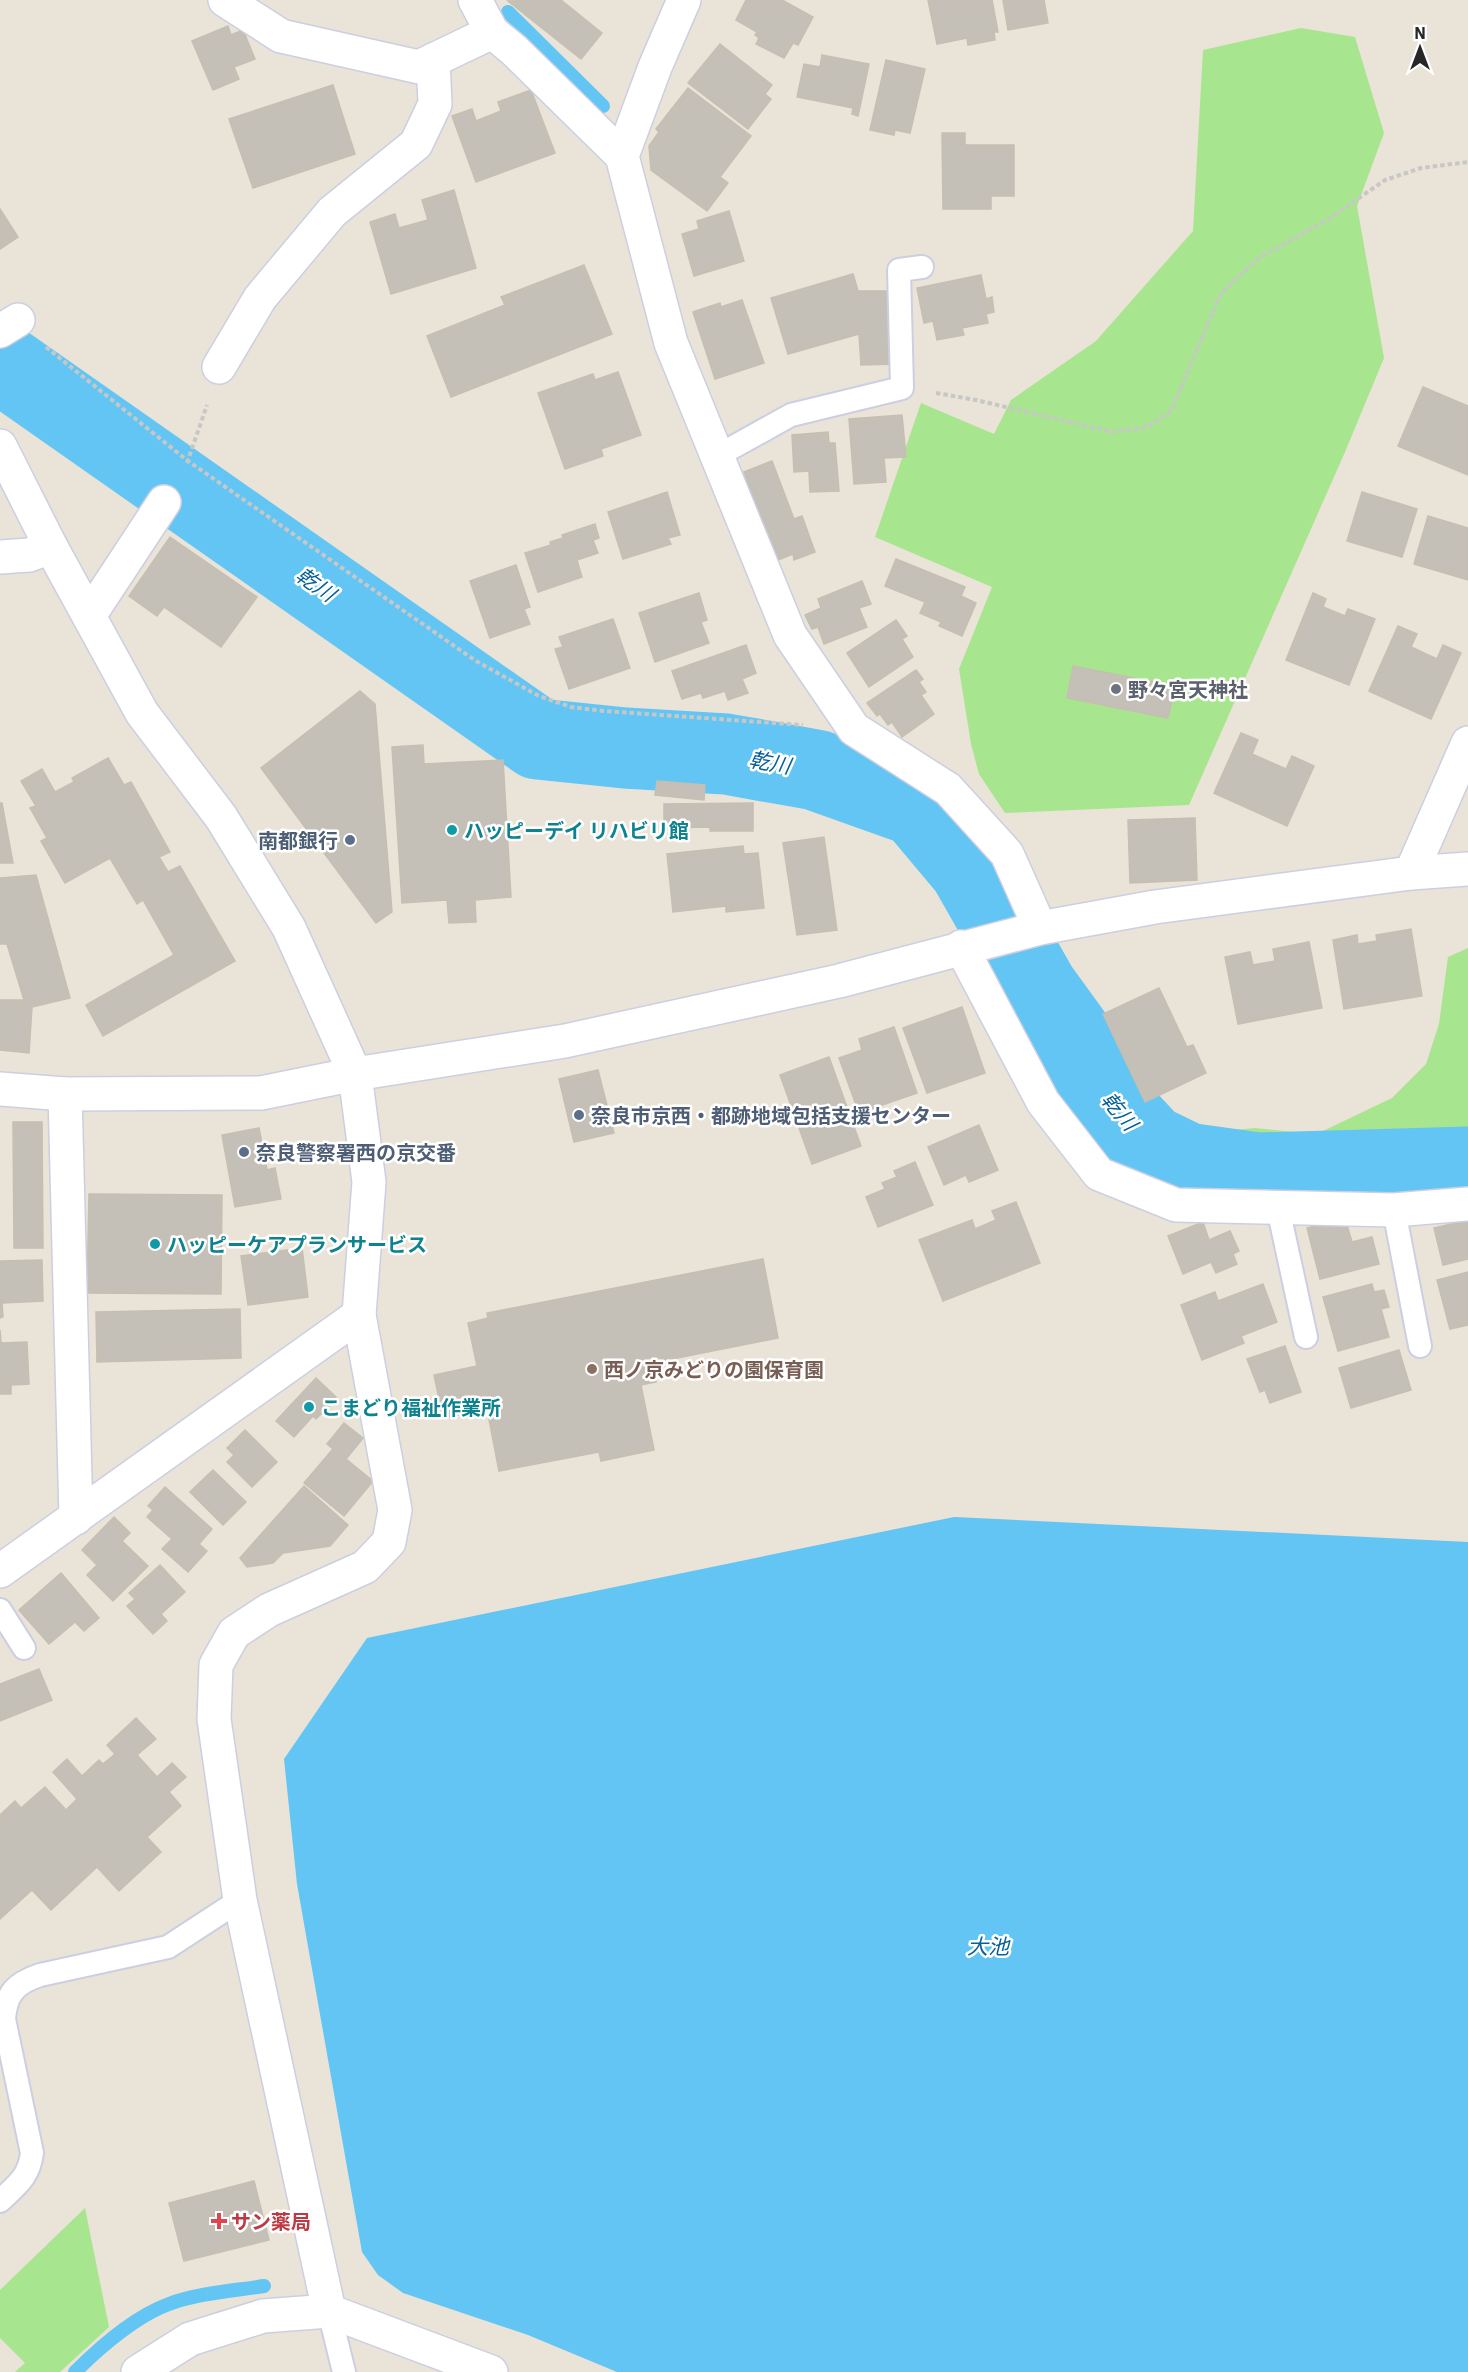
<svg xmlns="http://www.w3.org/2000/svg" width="1468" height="2372" font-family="'IBM Plex Sans','Noto Sans JP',sans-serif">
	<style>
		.green { fill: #a8e58f }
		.water { fill: #63c5f3 }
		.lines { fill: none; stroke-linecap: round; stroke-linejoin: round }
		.stream { stroke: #63c5f3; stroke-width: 14 }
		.river { stroke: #63c5f3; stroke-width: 81 }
		.building { fill: #c5c0b7; stroke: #c5bfb1; stroke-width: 1.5 }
		.service-casing { stroke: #cccfe1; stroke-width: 26 }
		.minor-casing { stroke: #cccfe1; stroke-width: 36 }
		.tertiary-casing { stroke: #cccfe1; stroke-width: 36 }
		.path { stroke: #c7c7c7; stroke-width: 4; stroke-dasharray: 4.5 3; stroke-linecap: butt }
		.service { stroke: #fff; stroke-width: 22 }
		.minor { stroke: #fff; stroke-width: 33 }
		.tertiary { stroke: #fff; stroke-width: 33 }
		.worship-dot { fill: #6b7280; stroke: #fff; stroke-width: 2 }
		.culture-dot { fill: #0f9aa8; stroke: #fff; stroke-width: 2 }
		.service-dot { fill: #5c6f8a; stroke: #fff; stroke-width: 2 }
		.education-dot { fill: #8d6e63; stroke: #fff; stroke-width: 2 }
		.health-dot { fill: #e0444e; stroke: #fff; stroke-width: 2 }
		.labels { text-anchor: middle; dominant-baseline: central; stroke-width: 5; stroke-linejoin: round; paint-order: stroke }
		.worship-label { font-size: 20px; font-weight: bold; fill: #5b616d; stroke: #fff; text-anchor: start }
		.culture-label { font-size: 20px; font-weight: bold; fill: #0d838f; stroke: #fff; text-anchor: start }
		.service-label { font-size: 20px; font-weight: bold; fill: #4e5e75; stroke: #fff; text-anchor: start }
		.education-label { font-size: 20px; font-weight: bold; fill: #785e54; stroke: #fff; text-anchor: start }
		.health-label { font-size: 20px; font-weight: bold; fill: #be3a42; stroke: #fff; text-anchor: start }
		.water-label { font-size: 21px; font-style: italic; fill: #07609a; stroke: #fff }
	</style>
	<rect width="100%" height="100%" fill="#eae3d7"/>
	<!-- green -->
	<g class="green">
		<polygon points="1301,28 1355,37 1384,133 1357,206 1384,358 1345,452 1189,805 1005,813 979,774 971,744 959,669 992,587 875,537 921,403 994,434 1011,400 1096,341 1193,231 1203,50"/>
		<polygon points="1468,948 1468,1156 1301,1165 1211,1159 1198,1148 1214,1132 1255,1128 1293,1132 1323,1131 1392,1098 1426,1064 1439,1024 1448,957"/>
		<polygon points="85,2208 109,2327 60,2372 15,2372 25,2363 0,2338 0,2290"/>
	</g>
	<!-- water -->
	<polygon class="water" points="954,1517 1468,1542 1468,2372 617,2372 528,2335 403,2293 378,2275 362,2252 297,1884 284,1759 367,1638"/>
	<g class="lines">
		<!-- stream -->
		<g class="stream">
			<polyline points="508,12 603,106"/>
			<path d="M75 2372C99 2348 136 2316 169 2304 198 2293 233 2291 264 2286"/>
		</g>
		<!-- river -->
		<polyline class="river" points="0,362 538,739 625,748 726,754 816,770 917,806 969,868 1038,989 1075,1040 1107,1099 1150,1145 1187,1163 1259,1173 1468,1167"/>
	</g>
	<!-- building -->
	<g class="building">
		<polygon points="561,0 602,33 581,59 508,1"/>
		<polygon points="746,0 782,0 813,17 798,45 793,43 784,58 756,44 759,38 755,35 757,32 736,20"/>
		<polygon points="928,0 992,0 998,32 994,32 995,40 968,45 967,38 937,44"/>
		<polygon points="1003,0 1044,0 1048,23 1008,30"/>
		<polygon points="228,26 231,35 243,30 255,59 234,67 239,79 213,90 192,41"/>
		<polygon points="720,44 772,85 765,94 771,99 748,129 688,83"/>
		<polygon points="822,55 869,64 858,116 852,114 853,108 797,97 804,64 820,67"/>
		<polygon points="886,60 925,69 910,133 895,130 894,135 870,130"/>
		<polygon points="333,85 355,154 253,188 229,119"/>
		<polygon points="688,88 751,136 720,177 728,183 707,211 651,170 649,146 659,132 656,129"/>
		<polygon points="531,90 555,153 476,182 452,116 472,109 476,121 501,111 498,102"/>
		<polygon points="942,133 965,133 965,145 1014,145 1014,196 991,196 991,209 943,209"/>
		<polygon points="454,190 476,268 391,294 370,222 395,214 399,228 428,220 422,200"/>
		<polygon points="0,209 18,237 0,249"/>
		<polygon points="729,211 744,261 694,276 682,234 699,229 697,221"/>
		<polygon points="584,265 612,334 451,397 427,336 505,305 501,297"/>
		<polygon points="853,274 858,291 890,291 896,364 861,365 859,334 788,354 771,298"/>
		<polygon points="981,275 986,299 992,297 994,312 986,314 988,323 962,328 964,335 937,340 933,321 924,323 917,288"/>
		<polygon points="742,300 764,363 715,379 693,312 720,303 721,307"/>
		<polygon points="618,372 641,435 601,449 603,456 565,469 538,393 593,374 595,380"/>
		<polygon points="1423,387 1468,406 1468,475 1398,446"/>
		<polygon points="902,415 906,457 884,458 886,482 854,484 849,419"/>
		<polygon points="828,432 829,443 835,443 839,491 810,492 809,471 794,472 792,435"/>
		<polygon points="772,461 794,519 802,516 815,552 794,560 793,554 778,560 775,551 769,553 744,488 749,486 744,472"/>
		<polygon points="667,492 680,535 668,538 671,544 623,559 608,512"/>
		<polygon points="1362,492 1417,509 1402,557 1347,541"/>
		<polygon points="1428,516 1468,528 1468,580 1414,564"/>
		<polygon points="595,524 599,538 593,540 598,553 577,560 582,577 538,592 525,553 551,545 550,542 563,538 562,535"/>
		<polygon points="170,537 257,597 221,647 164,607 157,616 129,596"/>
		<polygon points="896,559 965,587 961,596 976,603 962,636 939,626 941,622 920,613 925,602 885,586"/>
		<polygon points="516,565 530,607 524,609 530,624 490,638 470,581"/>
		<polygon points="862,581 871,604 859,608 867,627 824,644 818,627 812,629 805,615 821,608 818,599"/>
		<polygon points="699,593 707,620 701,622 709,643 655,662 639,613"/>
		<polygon points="1313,593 1326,599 1323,607 1345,616 1348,609 1375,619 1349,685 1286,660"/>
		<polygon points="613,619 630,668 569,689 555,649 563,647 559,637"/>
		<polygon points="896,620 907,636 902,639 913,657 869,687 847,653"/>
		<polygon points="1398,626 1417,634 1411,647 1437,659 1443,645 1461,653 1431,719 1369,691"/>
		<polygon points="746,645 756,673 742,679 748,693 728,700 725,691 703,698 701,693 682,699 672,671"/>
		<polygon points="1073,666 1175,686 1168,718 1067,698"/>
		<polygon points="916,670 923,679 919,682 926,692 921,695 934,714 902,737 892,722 888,725 880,714 877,716 867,703"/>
		<polygon points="360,691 375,704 392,912 376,923 261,768"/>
		<polygon points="1241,733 1258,740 1252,754 1286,769 1292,756 1314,766 1287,826 1214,793"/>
		<polygon points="423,745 424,764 503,760 511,897 475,900 476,922 449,923 447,900 402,903 392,747"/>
		<polygon points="108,758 124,785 131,782 170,852 159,857 168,872 180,866 235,961 103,1036 86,1005 174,955 143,900 137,904 110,858 65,883 41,841 47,838 30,808 36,806 21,781 42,769 55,792 74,782 72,778"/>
		<polygon points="657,781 705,785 704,800 655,795"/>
		<polygon points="0,803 2,803 13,863 0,863"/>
		<polygon points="753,803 753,831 710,831 710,827 664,828 664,804"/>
		<polygon points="1195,818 1197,880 1130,883 1128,820"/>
		<polygon points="824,837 837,930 797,935 783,843"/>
		<polygon points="743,846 744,854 758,853 764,908 726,912 726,906 673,912 667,854"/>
		<polygon points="36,875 70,998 32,1007 29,1053 0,1050 0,1000 24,1000 7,944 0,944 0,878"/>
		<polygon points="1411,929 1422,996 1344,1009 1333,940 1357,935 1358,944 1377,941 1376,935"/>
		<polygon points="1309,942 1322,1008 1238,1024 1225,957 1250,952 1253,965 1275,961 1273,949"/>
		<polygon points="1159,988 1187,1047 1193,1045 1206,1073 1145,1102 1103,1014"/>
		<polygon points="962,1007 985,1073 927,1093 903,1028"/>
		<polygon points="894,1027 917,1093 859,1113 839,1058 862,1050 859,1039"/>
		<polygon points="829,1057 861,1146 812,1164 780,1075"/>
		<polygon points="598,1070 614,1133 574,1142 559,1079"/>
		<polygon points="13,1122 42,1122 43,1248 14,1248"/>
		<polygon points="979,1125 998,1170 969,1182 966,1175 944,1185 928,1147"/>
		<polygon points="259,1128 267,1170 275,1168 281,1199 235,1207 222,1135"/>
		<polygon points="915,1162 933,1205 878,1227 866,1197 885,1189 882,1183 897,1177 894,1171"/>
		<polygon points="89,1194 222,1195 221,1294 87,1293"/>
		<polygon points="1016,1202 1040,1263 943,1301 919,1240 972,1220 975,1229 996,1220 992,1211"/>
		<polygon points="1345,1218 1352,1242 1372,1237 1379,1264 1320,1279 1307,1228"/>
		<polygon points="1468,1220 1468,1259 1443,1265 1434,1228"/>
		<polygon points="1203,1222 1209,1240 1230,1231 1239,1251 1233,1254 1237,1264 1216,1273 1211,1262 1183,1274 1168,1236"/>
		<polygon points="302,1248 308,1297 248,1305 241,1256"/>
		<polygon points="763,1259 778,1338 652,1363 656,1382 641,1385 654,1450 601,1461 599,1452 499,1471 487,1409 443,1418 434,1375 477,1366 468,1323 488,1318 487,1313"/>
		<polygon points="42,1260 43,1301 2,1303 3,1317 0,1318 0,1261"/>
		<polygon points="1468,1272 1468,1325 1450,1329 1437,1280"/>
		<polygon points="1263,1284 1277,1322 1241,1336 1244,1343 1202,1360 1181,1305 1215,1292 1218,1301"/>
		<polygon points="1372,1284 1374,1292 1384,1290 1389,1307 1381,1309 1389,1337 1338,1351 1323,1297"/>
		<polygon points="240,1309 241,1358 97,1362 96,1312"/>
		<polygon points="0,1330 1,1343 27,1342 29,1384 11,1385 11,1394 0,1394"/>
		<polygon points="1285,1346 1301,1392 1270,1403 1265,1390 1260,1392 1247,1359"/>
		<polygon points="1399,1350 1411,1390 1351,1408 1339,1368"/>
		<polygon points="316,1378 337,1398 316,1419 313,1416 294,1437 276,1421"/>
		<polygon points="344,1423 363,1438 346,1459 373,1481 344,1516 304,1483 333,1449 327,1444"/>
		<polygon points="245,1430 277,1462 252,1487 227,1462 234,1455 227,1448"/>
		<polygon points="213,1470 246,1502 223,1525 190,1492"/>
		<polygon points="304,1486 348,1525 330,1546 283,1553 273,1563 247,1567 240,1558"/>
		<polygon points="165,1487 212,1529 199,1544 207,1551 188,1572 162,1549 172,1539 147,1517 153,1510 148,1506"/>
		<polygon points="114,1517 130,1533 122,1541 148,1566 113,1601 87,1575 97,1565 82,1550"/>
		<polygon points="160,1565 185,1592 161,1614 167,1621 153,1634 127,1606 135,1599 129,1593"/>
		<polygon points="61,1573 99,1618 84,1631 75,1622 49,1644 19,1610"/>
		<polygon points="39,1669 52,1700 0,1721 0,1684"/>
		<polygon points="136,1718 156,1739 137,1755 157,1777 172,1763 186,1777 169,1792 181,1806 147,1837 161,1852 119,1891 97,1867 51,1910 32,1890 0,1919 0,1815 15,1801 21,1808 45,1787 66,1810 77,1799 53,1772 67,1759 82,1776 99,1760 103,1764 115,1754 107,1745"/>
		<polygon points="254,2181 269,2240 184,2261 169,2203"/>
	</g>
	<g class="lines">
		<defs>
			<g id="service">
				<polyline points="717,456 791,415 902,388 899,270 922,267"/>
				<polyline points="1278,1208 1306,1337"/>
				<polyline points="1394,1210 1420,1346"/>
				<polyline points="0,1610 24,1648"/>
				<path d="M0 2201C17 2185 29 2177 32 2153L4 2019C6 1993 16 1983 40 1975L168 1947 240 1900"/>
				<polyline points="329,2311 344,2372"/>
			</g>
			<g id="minor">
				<polyline points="225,0 281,36 419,67 492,32"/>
				<polyline points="475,0 492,32 514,50 622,156"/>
				<polyline points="684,0 655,67 622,156 671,343 790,635 854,729 948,789 1007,854 1040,928"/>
				<polyline points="0,331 18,320"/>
				<polyline points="219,367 260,298 332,212 416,144 435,104 433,60"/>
				<polyline points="0,557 29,555 51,547"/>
				<polyline points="89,616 164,502"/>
				<polyline points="1411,873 1468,743"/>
				<polyline points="961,947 1043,1102 1099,1174 1176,1205 1394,1210 1468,1204"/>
				<polyline points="65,1094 76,1518"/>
				<polyline points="0,1571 359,1315"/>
				<polyline points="329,2311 240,1900 214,1719 216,1665 234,1633 269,1610 365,1567 389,1542 395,1510 359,1315 369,1182 355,1074"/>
			</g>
			<g id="tertiary">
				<polyline points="0,446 51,547 142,713 221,817 289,928 355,1074"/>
				<polyline points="0,1089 65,1094 261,1093 355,1074 565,1041 839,981 1040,928 1155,907 1411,873 1468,869"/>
				<polyline points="138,2372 190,2339 263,2316 329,2311 491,2372"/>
			</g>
		</defs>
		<!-- service casing -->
		<use href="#service" class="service-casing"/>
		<!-- minor casing -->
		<use href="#minor" class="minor-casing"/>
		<!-- tertiary casing -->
		<use href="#tertiary" class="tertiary-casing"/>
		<!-- path -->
		<g class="path">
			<polyline points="46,347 188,461 476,661 539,696 571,707 604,711 803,725"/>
			<polyline points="936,393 976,400 1113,432 1147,427 1171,411 1221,293 1260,257 1327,220 1385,180 1421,168 1468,162"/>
			<polyline points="187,463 207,405"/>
		</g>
		<!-- service -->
		<use href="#service" class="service"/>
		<!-- minor -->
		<use href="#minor" class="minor"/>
		<!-- tertiary -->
		<use href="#tertiary" class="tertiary"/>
	</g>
	<!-- markers -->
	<circle class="worship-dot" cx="1116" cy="689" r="6"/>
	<g class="culture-dot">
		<circle cx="452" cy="830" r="6"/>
		<circle cx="155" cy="1244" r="6"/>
		<circle cx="309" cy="1407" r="6"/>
	</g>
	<g class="service-dot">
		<circle cx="350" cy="840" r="6"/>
		<circle cx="579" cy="1115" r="6"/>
		<circle cx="244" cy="1152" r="6"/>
	</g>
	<circle class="education-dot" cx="592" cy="1369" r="6"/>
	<path class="health-dot" d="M216 2212h6v6h6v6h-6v6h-6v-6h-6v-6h6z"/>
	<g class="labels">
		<!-- worship labels -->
		<g class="worship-label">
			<text x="1128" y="689">野々宮天神社</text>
		</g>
		<!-- culture labels -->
		<g class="culture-label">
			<text x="464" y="830">ハッピーデイ リハビリ館</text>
			<text x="167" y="1244">ハッピーケアプランサービス</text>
			<text x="321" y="1407">こまどり福祉作業所</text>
		</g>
		<!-- service labels -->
		<g class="service-label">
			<text x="338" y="840" text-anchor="end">南都銀行</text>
			<text x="591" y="1115">奈良市京西・都跡地域包括支援センター</text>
			<text x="256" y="1152">奈良警察署西の京交番</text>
		</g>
		<!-- education labels -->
		<g class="education-label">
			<text x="604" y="1369">西ノ京みどりの園保育園</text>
		</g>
		<!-- health labels -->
		<g class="health-label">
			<text x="231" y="2221">サン薬局</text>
		</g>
		<!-- water labels -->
		<g class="water-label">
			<text transform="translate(316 584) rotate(35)">乾川</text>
			<text transform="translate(770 762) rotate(10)">乾川</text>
			<text transform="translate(1120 1111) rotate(50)">乾川</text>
			<text x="988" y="1946">大池</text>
		</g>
	</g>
	<!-- north arrow -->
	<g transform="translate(1420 48)" stroke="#ffffff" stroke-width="4.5" paint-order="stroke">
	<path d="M0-4.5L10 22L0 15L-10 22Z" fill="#272727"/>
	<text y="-9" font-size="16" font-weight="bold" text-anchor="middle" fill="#272727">N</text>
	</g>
</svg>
